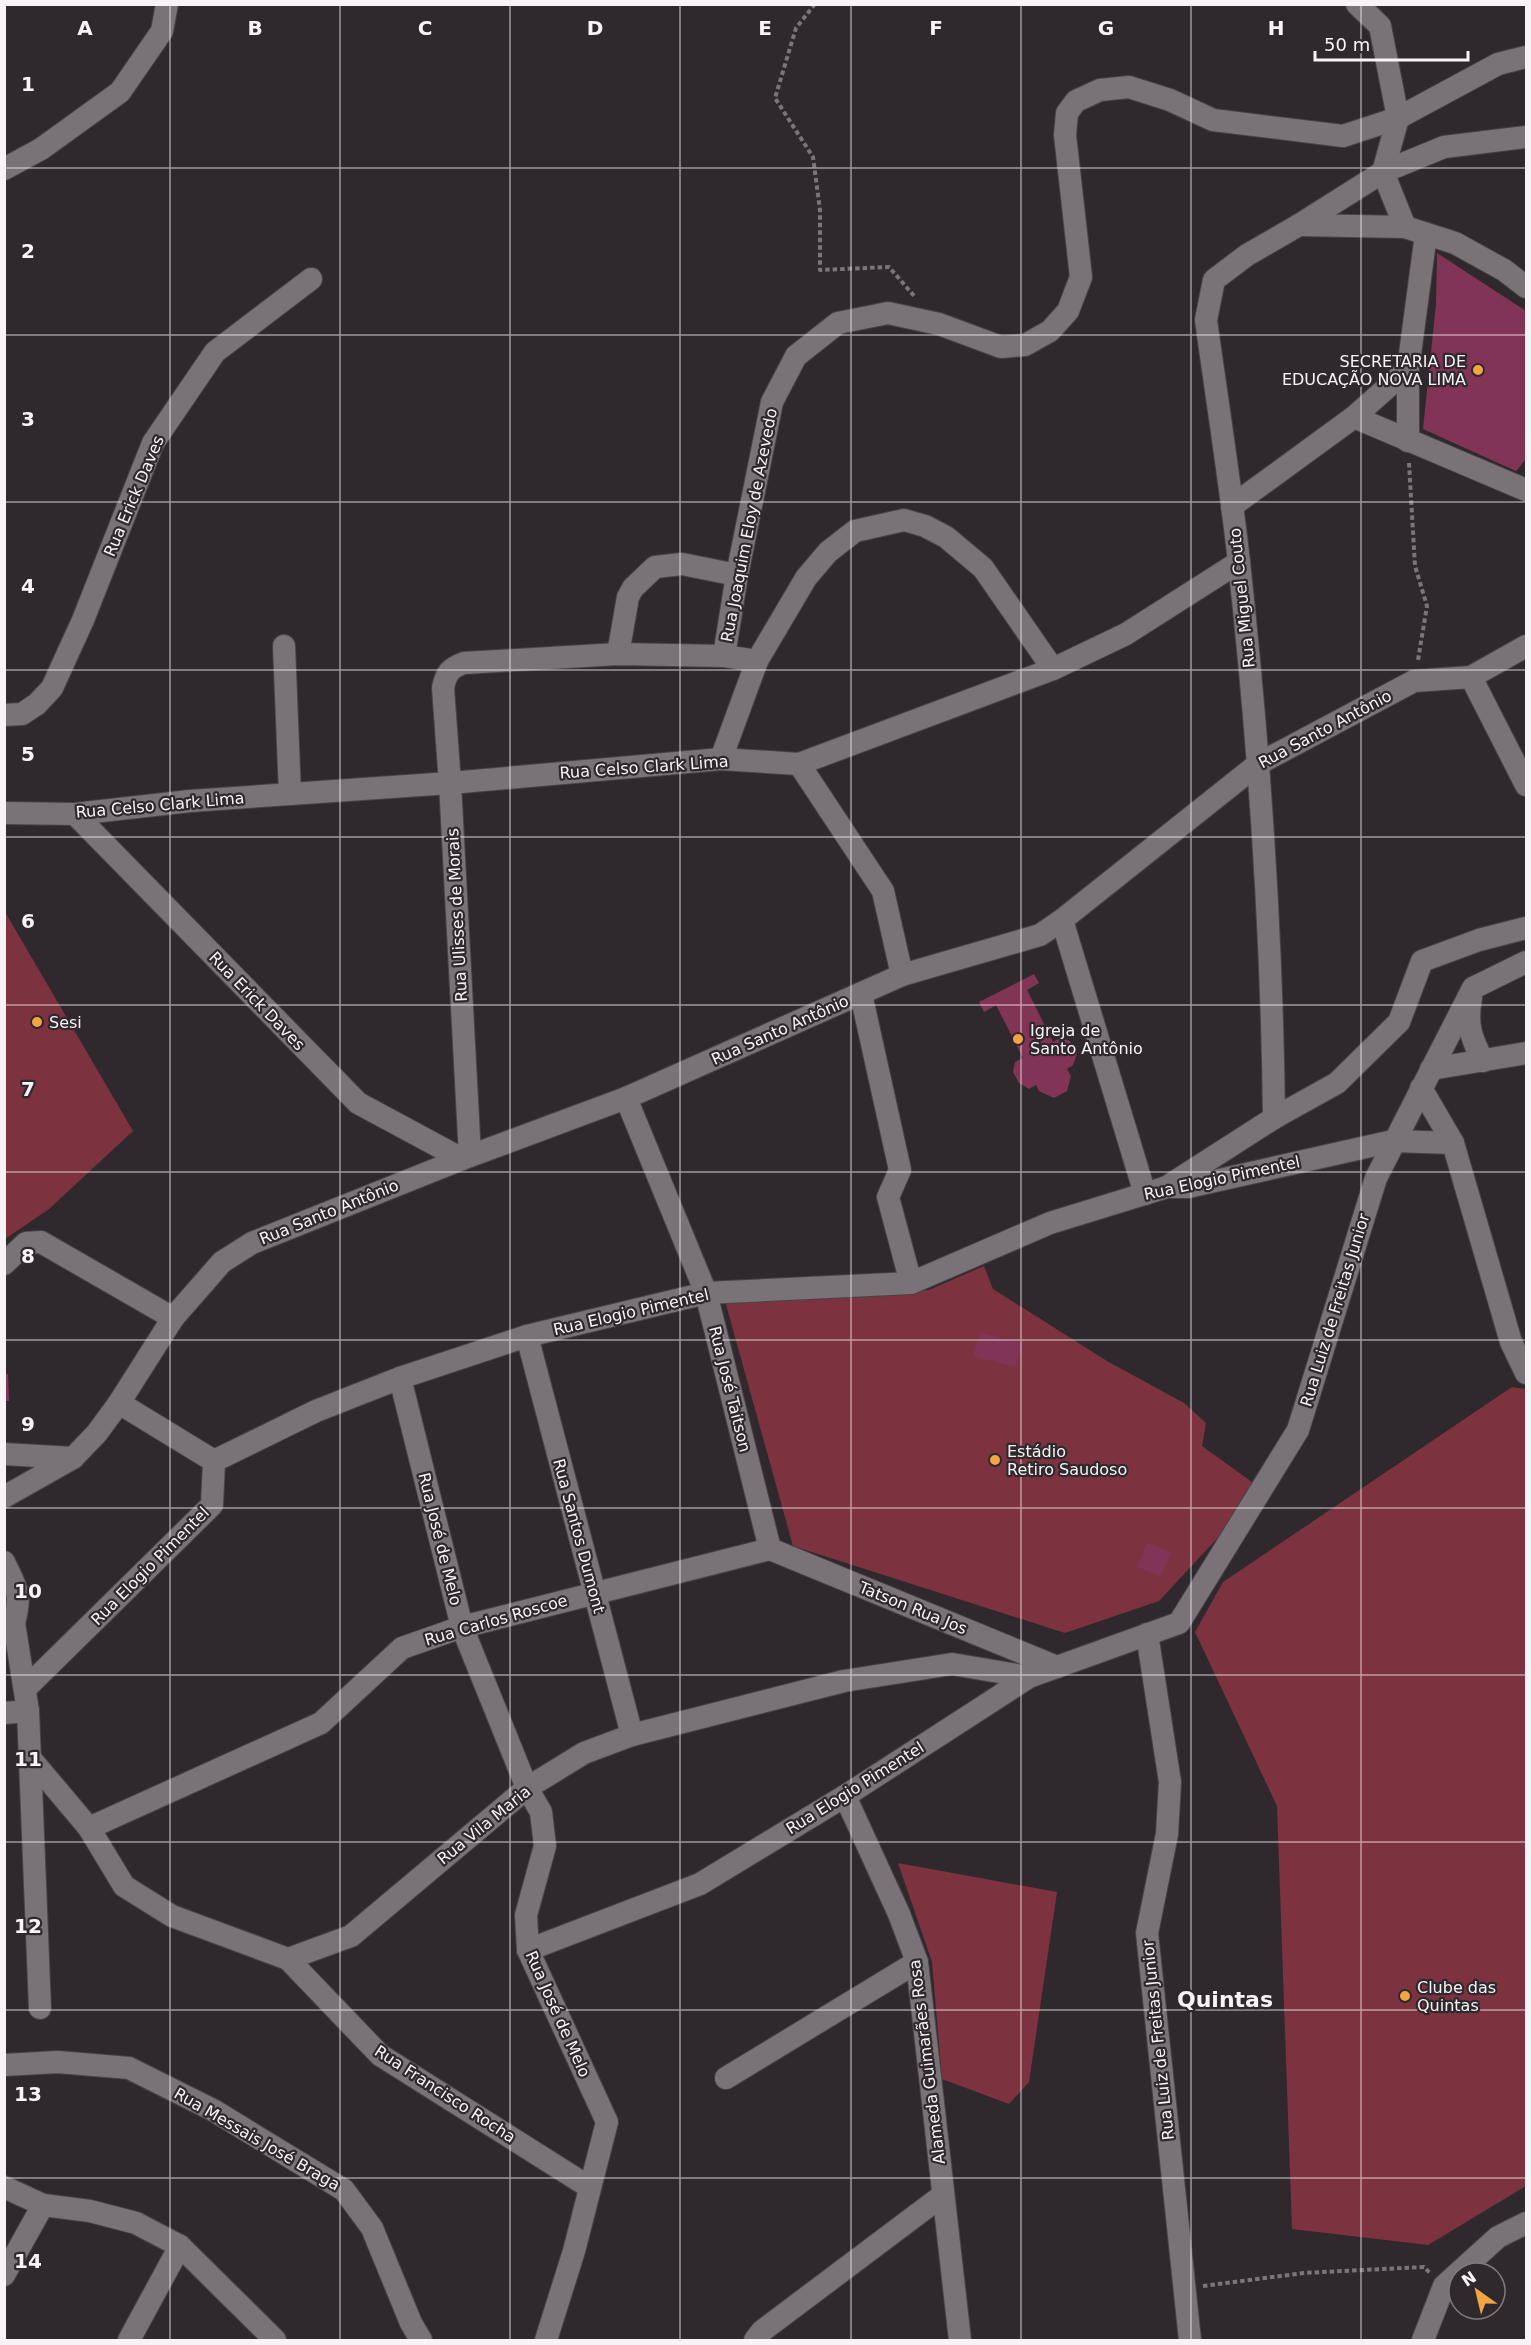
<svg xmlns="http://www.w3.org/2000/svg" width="1531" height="2345" font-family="'DejaVu Sans',sans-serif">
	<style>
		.green { fill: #7c333f }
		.building { fill: #823457 }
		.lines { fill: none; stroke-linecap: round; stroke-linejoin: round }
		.minor-casing { stroke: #484446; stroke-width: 24 }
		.path { stroke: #7a7578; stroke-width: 4; stroke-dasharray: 4.5 3; stroke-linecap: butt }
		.minor { stroke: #797277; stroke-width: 22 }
		.grid { fill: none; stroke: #f7f3f6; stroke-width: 1.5; stroke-opacity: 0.55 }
		.poi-dot { fill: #f3a443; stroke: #2f292d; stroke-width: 2 }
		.labels { text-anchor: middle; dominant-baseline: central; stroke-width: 4.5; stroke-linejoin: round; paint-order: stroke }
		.poi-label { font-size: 16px; fill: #f7f3f6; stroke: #2f292d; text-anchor: start }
		.street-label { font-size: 16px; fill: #f7f3f6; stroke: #2f292d }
		.district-label { font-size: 22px; font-weight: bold; fill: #f7f3f6; stroke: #2f292d }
		.grid-label { font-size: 20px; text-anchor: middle; font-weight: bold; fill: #f7f3f6; stroke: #2f292d; stroke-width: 4.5; stroke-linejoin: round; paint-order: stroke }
	</style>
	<rect width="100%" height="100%" fill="#2f292d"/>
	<!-- green -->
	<g class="green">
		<polygon points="5,912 133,1131 49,1209 5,1239"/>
		<polygon points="984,1266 993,1289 1107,1361 1184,1403 1206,1423 1202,1446 1256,1485 1225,1530 1159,1601 1065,1633 793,1546 725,1301 929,1290"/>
		<polygon points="1512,1387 1526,1389 1526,2186 1428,2245 1292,2229 1277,1806 1195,1632 1223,1582"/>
		<polygon points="898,1863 1057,1892 1029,2082 1009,2104 942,2079 932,1962"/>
	</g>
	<!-- building -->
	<g class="building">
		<polygon points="1437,253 1526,311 1526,459 1516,471 1423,429 1436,304"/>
		<polygon points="1034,974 1039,983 1027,990 1053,1042 1060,1038 1070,1041 1077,1054 1073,1065 1067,1069 1071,1076 1067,1091 1054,1098 1039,1091 1036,1085 1029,1089 1019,1083 1013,1072 1015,1062 1023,1058 996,1005 984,1012 979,1002"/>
		<polygon points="980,1332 1023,1344 1015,1367 973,1356"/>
		<polygon points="4,1374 8,1374 9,1401 4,1401"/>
		<polygon points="1147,1543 1171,1552 1161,1576 1137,1567"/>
	</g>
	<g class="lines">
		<defs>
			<g id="minor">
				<polyline points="1357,4 1380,26 1398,118 1383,172 1405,227"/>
				<polyline points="4,169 41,149 120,92 162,31 167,4"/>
				<polyline points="1299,225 1405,227 1455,243 1504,270 1526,287"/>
				<polyline points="1408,369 1408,441"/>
				<polyline points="1354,417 1526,490"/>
				<polyline points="1232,506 1354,417 1408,369 1426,234"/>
				<polyline points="284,646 290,794"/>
				<polyline points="618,654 628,597 633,588 655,567 682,564 737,575"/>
				<polyline points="757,661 724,656 737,575 772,402 796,356 838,323 888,313 939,324 1001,347 1025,345 1050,331 1068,311 1081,277 1065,135 1067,113 1076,101 1100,90 1129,87 1170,100 1213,120 1343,136 1398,118 1498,64 1526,57"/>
				<polyline points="1471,677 1526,785"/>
				<polyline points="4,715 22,714 37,704 52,688 83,620 153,443 215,352 311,279"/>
				<polyline points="721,759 757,661 806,578 828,552 855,531 904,520 925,526 946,537 983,568 1053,669"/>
				<polyline points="799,764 883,891 902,975"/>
				<polyline points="4,813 75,814 190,801 450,783 721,759 799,764 1053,669 1126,634 1239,562"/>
				<polyline points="75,814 358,1103 462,1159"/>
				<polyline points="1062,920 1145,1194"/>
				<polyline points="861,994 900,1170 888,1197 911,1283"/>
				<path d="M1471 998C1466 1024 1471 1038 1483 1061"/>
				<polyline points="1431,1069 1526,1053"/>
				<polyline points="1421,1088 1453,1143 1511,1342 1526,1373"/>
				<polyline points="626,1098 706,1293 770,1549"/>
				<path d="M1274 1118C1272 934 1259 745 1239 562 1230 481 1217 400 1206 320L1214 280 1247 255 1299 225 1383 172 1444 147 1526 137"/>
				<path d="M470 1156 450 783 443 688C446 673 450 668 464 663L618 654 724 656"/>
				<polyline points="1168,1186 1274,1118 1337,1083 1399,1022 1422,961 1479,940 1526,928"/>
				<polyline points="4,1264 26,1243 41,1242 173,1318"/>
				<polyline points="527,1336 632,1735"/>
				<polyline points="400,1378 462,1627 527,1788 541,1812 545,1846 526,1915 528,1950 607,2122 574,2251 546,2340"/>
				<polyline points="119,1403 214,1461"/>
				<polyline points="4,1454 73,1458"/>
				<polyline points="4,1497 73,1458 97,1433 119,1403 173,1318 222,1262 252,1243 462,1159 626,1098 902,975 1040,935 1062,920 1258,764 1414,681 1471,677 1526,646"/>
				<polyline points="770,1549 1057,1667"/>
				<path d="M4 1562C17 1589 22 1593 14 1623"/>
				<polyline points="4,1627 14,1623 28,1711 40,2008"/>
				<polyline points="1147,1634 1170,1782 1167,1834 1147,1933 1190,2340"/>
				<polyline points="25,1689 212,1505 214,1461 316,1411 400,1378 527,1336 706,1293 911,1283 1050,1223 1167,1187 1188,1187 1393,1141 1453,1143"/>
				<polyline points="4,1713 28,1711"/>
				<polyline points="30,1758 89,1828 124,1886 172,1916 288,1959 351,1936 527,1788 584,1753 632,1735 844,1681 952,1664 1029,1677"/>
				<polyline points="845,1796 899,1914 917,1962 960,2340"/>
				<polyline points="89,1828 321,1723 402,1648 462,1627 770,1549"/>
				<polyline points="528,1950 700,1884 845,1796 1029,1677 1179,1623 1298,1430 1376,1178 1473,988 1526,962"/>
				<polyline points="288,1959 380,2055 589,2187"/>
				<polyline points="4,2065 58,2062 129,2068 213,2110 344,2190 372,2228 411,2323 421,2340"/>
				<polyline points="726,2078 917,1962"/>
				<polyline points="4,2187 43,2205 90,2211 136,2223 180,2246 275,2340"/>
				<polyline points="4,2275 43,2205"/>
				<polyline points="129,2340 180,2246"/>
				<polyline points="755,2340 762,2331 943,2195"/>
				<polyline points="1423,2340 1444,2286 1498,2237 1526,2223"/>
			</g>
		</defs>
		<!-- minor casing -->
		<use href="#minor" class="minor-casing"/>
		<!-- path -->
		<g class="path">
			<polyline points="815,4 796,28 775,98 813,157 820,210 820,270 889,267 915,297"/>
			<polyline points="1409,463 1415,566 1427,606 1418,660"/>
			<polyline points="1203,2286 1304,2273 1424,2267 1430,2273"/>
		</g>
		<!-- minor -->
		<use href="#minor" class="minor"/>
	</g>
	<!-- grid -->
	<path class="grid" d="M170 4V2340M340 4V2340M510 4V2340M680 4V2340M851 4V2340M1021 4V2340M1191 4V2340M1361 4V2340M4 168H1526M4 335H1526M4 502H1526M4 670H1526M4 837H1526M4 1005H1526M4 1172H1526M4 1340H1526M4 1508H1526M4 1675H1526M4 1842H1526M4 2010H1526M4 2178H1526"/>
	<!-- markers -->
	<g class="poi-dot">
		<circle cx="1478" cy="370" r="6"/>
		<circle cx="37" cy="1022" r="6"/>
		<circle cx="1018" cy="1039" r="6"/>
		<circle cx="995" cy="1460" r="6"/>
		<circle cx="1405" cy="1996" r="6"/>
	</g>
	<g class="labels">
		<!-- poi labels -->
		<g class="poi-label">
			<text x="1466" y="361" text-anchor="end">SECRETARIA DE<tspan x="1466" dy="18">EDUCAÇÃO NOVA LIMA</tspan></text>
			<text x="49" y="1022">Sesi</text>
			<text x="1030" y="1030">Igreja de<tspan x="1030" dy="18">Santo Antônio</tspan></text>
			<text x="1007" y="1451">Estádio<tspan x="1007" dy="18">Retiro Saudoso</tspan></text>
			<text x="1417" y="1987">Clube das<tspan x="1417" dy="18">Quintas</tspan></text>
		</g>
		<!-- street labels -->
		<g class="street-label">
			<text transform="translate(134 496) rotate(-67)">Rua Erick Daves</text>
			<text transform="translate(749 525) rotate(-79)">Rua Joaquim Eloy de Azevedo</text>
			<text transform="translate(1242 598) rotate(-96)">Rua Miguel Couto</text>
			<text transform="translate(1325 729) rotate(-28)">Rua Santo Antônio</text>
			<text transform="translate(644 767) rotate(-4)">Rua Celso Clark Lima</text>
			<text transform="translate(160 805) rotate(-5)">Rua Celso Clark Lima</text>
			<text transform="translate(457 915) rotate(-93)">Rua Ulisses de Morais</text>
			<text transform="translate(257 1001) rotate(46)">Rua Erick Daves</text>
			<text transform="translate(780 1030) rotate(-24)">Rua Santo Antônio</text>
			<text transform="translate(1222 1178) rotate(-12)">Rua Elogio Pimentel</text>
			<text transform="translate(329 1212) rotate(-22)">Rua Santo Antônio</text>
			<text transform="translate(1335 1310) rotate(-73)">Rua Luiz de Freitas Junior</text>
			<text transform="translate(631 1312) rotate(-13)">Rua Elogio Pimentel</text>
			<text transform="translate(730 1389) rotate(76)">Rua José Taitson</text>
			<text transform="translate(579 1536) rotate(75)">Rua Santos Dumont</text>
			<text transform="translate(440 1539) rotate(76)">Rua José de Melo</text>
			<text transform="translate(150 1566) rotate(-45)">Rua Elogio Pimentel</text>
			<text transform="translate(913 1608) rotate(22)">Tatson Rua Jos</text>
			<text transform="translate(496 1620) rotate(-16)">Rua Carlos Roscoe</text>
			<text transform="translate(855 1788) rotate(-32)">Rua Elogio Pimentel</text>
			<text transform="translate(484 1825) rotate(-39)">Rua Vila Maria</text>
			<text transform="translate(558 2014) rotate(66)">Rua José de Melo</text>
			<text transform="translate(1158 2040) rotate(-96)">Rua Luiz de Freitas Junior</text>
			<text transform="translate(927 2062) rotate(-97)">Alameda Guimarães Rosa</text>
			<text transform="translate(445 2094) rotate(33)">Rua Francisco Rocha</text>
			<text transform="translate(257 2139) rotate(30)">Rua Messais José Braga</text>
		</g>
		<!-- district labels -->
		<g class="district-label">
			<text x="1225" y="1999">Quintas</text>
		</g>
	</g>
	<g class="grid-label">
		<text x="85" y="35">A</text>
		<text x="255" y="35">B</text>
		<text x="425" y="35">C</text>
		<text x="595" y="35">D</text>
		<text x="765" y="35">E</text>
		<text x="936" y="35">F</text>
		<text x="1106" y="35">G</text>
		<text x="1276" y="35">H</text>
		<text x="28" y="91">1</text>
		<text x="28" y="258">2</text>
		<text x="28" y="426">3</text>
		<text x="28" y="593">4</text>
		<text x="28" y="761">5</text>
		<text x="28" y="928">6</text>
		<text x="28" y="1096">7</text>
		<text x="28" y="1263">8</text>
		<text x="28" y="1431">9</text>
		<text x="28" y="1598">10</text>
		<text x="28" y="1766">11</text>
		<text x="28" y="1933">12</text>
		<text x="28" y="2101">13</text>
		<text x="28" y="2268">14</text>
	</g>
	<!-- border -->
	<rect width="1531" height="2345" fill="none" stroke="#f7f3f6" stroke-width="12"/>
	<!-- north arrow -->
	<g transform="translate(1477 2291) rotate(326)"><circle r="28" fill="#2f292d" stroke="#7f7a7d" stroke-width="1.5"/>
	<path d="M0-4.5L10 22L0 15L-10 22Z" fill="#f3a443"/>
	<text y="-9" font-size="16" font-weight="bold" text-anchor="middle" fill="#f7f3f6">N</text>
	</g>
	<!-- scale -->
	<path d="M1315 51v9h153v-9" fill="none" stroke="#f7f3f6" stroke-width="3"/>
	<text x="1324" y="51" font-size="18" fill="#f7f3f6" stroke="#2f292d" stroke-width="4.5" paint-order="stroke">50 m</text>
</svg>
